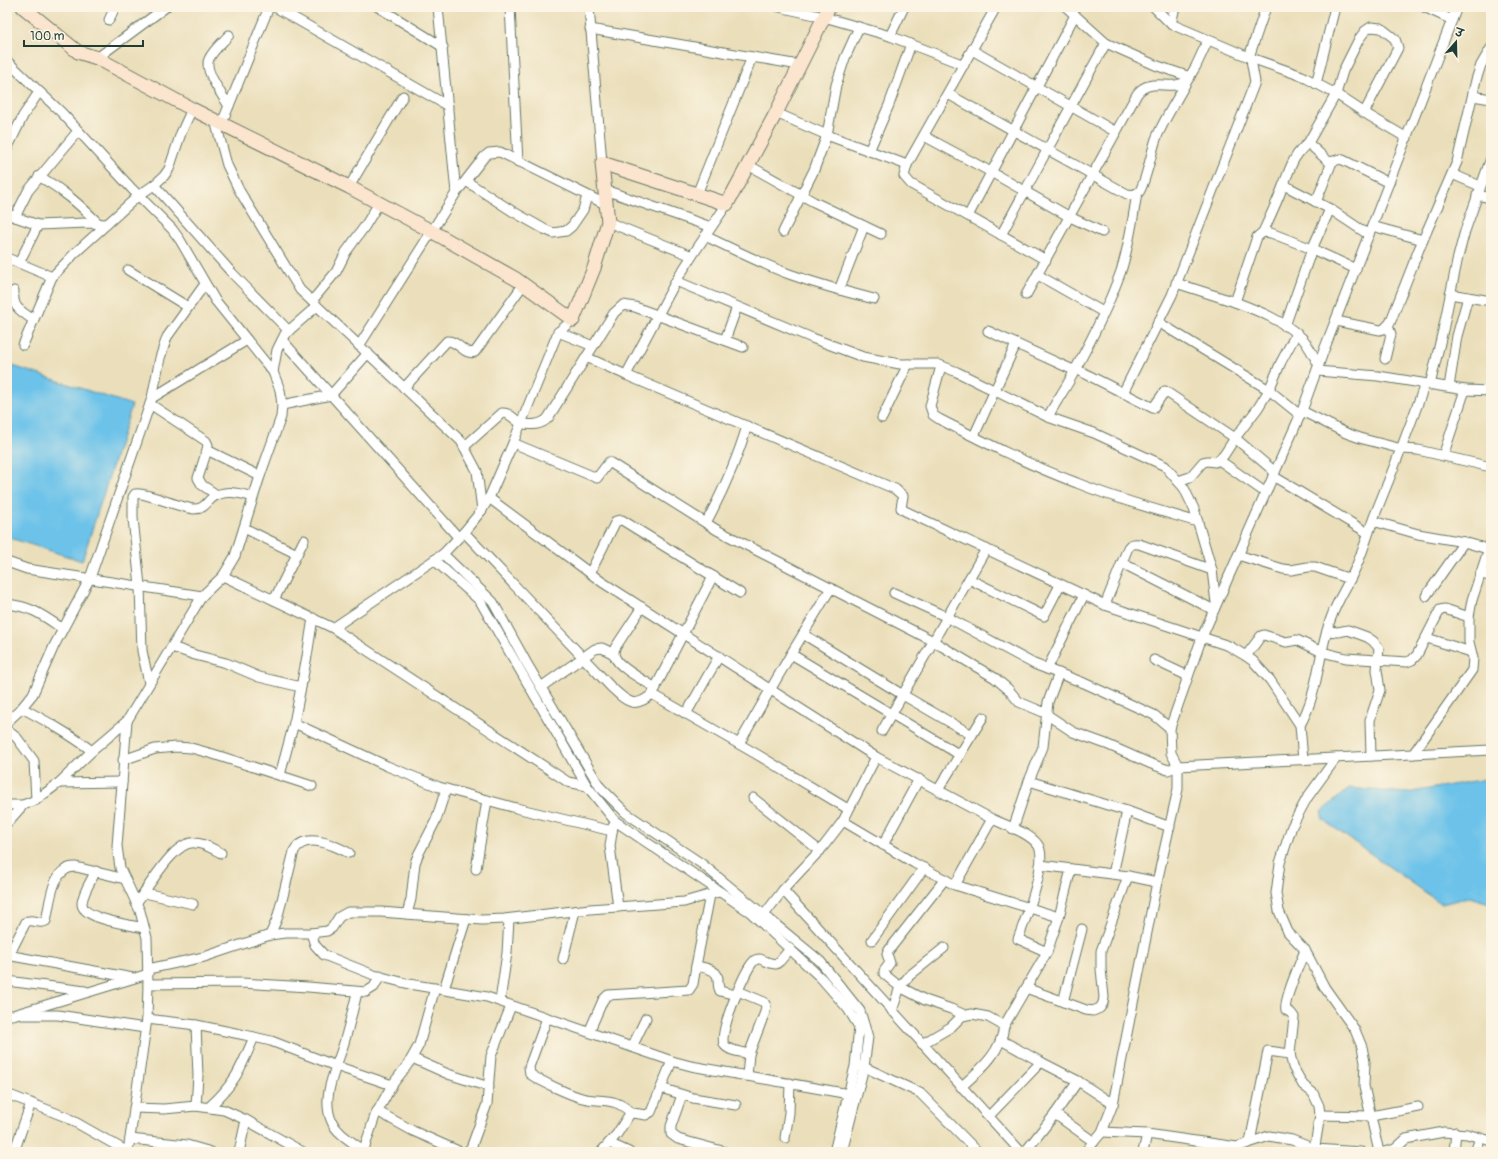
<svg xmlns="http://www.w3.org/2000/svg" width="1498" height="1159" font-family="Pangolin,'Playpen Sans Deva',sans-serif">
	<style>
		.water { fill: #6cc2e9; stroke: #46808e }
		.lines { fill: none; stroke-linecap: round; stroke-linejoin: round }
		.minor-casing { stroke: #667663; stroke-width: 11 }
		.secondary-casing { stroke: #667663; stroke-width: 15 }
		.minor { stroke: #fff; stroke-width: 9 }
		.secondary { stroke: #fce5cf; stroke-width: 13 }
	</style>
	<rect width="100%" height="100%" fill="#fcf5e5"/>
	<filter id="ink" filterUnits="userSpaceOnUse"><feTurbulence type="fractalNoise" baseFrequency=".025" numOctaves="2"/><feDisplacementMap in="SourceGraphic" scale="8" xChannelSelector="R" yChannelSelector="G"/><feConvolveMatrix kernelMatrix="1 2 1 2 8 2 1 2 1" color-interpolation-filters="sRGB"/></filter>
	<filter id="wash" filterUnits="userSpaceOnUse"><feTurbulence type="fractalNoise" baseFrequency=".012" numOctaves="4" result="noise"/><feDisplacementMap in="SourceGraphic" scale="16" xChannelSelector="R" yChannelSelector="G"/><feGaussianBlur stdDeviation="0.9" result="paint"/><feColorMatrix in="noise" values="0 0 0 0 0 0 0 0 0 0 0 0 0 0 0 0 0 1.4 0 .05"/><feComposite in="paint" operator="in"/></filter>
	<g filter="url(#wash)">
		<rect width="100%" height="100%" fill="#ebdfbb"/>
		<!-- water -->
		<g class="water">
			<polygon points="7,364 132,405 82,561 7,537"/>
			<polygon points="1491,778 1491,906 1489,903 1470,897 1442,904 1323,820 1321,812 1349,788 1406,793"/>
		</g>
	</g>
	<g filter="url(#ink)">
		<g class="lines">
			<defs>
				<g id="minor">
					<polyline points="275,7 448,106"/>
					<polyline points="378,7 443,47"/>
					<polyline points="438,7 456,193"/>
					<polyline points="510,7 518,162"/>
					<polyline points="589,7 602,163"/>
					<polyline points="779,7 824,17 890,36 964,65"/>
					<polyline points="996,7 907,165 904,176 911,184 1046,260"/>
					<polyline points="1066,7 1106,43"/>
					<polyline points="1154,7 1171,24 1251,58 1302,76 1336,94 1368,115 1407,138"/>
					<polyline points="1424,7 1452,20"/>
					<polyline points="109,20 115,7"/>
					<polyline points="1171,24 1175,7"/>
					<polyline points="590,29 799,65"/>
					<polyline points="890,36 904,7"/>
					<polyline points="972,50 1116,132"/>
					<polyline points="97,58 166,7"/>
					<polyline points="7,61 62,113 132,189 172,229 180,240 215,300 273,372 280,390 282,405 281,417 260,476 235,556 223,576"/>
					<polyline points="1316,84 1335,7"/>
					<path d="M948 94 1127 194C1132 195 1135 195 1139 192 1145 185 1152 150 1156 139 1164 119 1177 100 1187 81"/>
					<polyline points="1473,96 1491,99"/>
					<path d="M229 106C223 96 203 70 209 59 213 50 223 42 229 35"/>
					<polyline points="776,113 827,135 907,165"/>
					<path d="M1364 113 1398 48 1395 39 1381 28 1371 27 1365 31 1359 39 1343 71 1336 94 1308 143 1328 161C1334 163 1337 158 1343 160L1389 183"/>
					<polyline points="215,120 227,165 239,190 300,290 461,441 477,471 482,510"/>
					<polyline points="222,123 269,7"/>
					<polyline points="924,136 991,172 1070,217 1102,232"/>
					<polyline points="7,149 23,116 39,92"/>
					<polyline points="869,151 889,105 911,44"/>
					<polyline points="748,165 814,202 881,234"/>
					<polyline points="1452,174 1480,186"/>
					<path d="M39 176C63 190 79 204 98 223"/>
					<polyline points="466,181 512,211 544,229 553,233 566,231 572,226 583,210 587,196"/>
					<polyline points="154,185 164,176 169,169 181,133 192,109"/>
					<polyline points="1284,185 1330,209 1369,235"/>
					<polyline points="349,187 403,96"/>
					<polyline points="605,190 711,227"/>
					<polyline points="697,194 752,57"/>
					<polyline points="1477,195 1491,198"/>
					<polyline points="1316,202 1332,162"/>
					<polyline points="7,214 38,225 86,223 107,224"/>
					<polyline points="968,216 1075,15"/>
					<polyline points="15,217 28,191 78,131"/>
					<polyline points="608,222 692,256 727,204"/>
					<polyline points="1372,226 1423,240"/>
					<polyline points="783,232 814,170 827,135 836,85 845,58 859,27"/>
					<path d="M1263 232C1270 217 1277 202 1283 186 1291 167 1292 157 1308 143"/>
					<path d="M1001 235C1036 171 1070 107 1106 43L1155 65 1190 77"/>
					<path d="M705 236C733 249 760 263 789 274 817 284 846 292 874 299"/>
					<polyline points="692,256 676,281 626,375 895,489 903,496 901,508 905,511 1105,605 1229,646 1246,656 1253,661 1270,680 1300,725 1303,760"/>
					<polyline points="7,258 52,277"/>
					<polyline points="19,263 38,225"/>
					<polyline points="128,270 188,307"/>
					<polyline points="1038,275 1103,312"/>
					<polyline points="676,281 812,338 863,357 900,364 937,364 957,372 1048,417 1094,433 1165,466 1184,488 1194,509 1212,570 1216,603"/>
					<polyline points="1176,283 1235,302"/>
					<polyline points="839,290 864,226"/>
					<path d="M14 291C12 309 21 310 33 320"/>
					<polyline points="1450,294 1491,301"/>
					<path d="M1026 295 1137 94C1150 76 1171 92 1187 81L1196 66 1208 40"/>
					<polyline points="312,301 336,272 346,252 365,226 379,203"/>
					<polyline points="1336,321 1380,330 1384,329 1390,323 1419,249 1457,162 1476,80 1481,65 1491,48"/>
					<polyline points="1158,322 1269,390 1300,415"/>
					<polyline points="1285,326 1312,249 1330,209"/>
					<polyline points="988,331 1071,369 1076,369 1153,408 1165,391 1235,438 1275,472"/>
					<polyline points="558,332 593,346"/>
					<polyline points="282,340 458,537"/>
					<polyline points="725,340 737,307"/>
					<polyline points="23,345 52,277 75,253 138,196 154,185 232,273 289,331"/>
					<polyline points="359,346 456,193 484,157 489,153 500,152 607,205"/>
					<polyline points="586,357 626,375"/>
					<polyline points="1385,359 1391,334 1388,326"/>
					<path d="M1319 365C1314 357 1309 346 1303 339 1284 321 1259 311 1235 302L1257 237 1263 232 1271 233 1312 249 1356 269"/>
					<path d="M941 366 930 406 933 415 939 419C984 442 1029 465 1077 483 1116 499 1157 510 1198 522"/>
					<polyline points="1317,371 1378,376 1465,390 1443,456"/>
					<polyline points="273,372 277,350 285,334 317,306"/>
					<polyline points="1430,385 1443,330 1458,257 1465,231 1491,158"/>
					<polyline points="1449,387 1457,336 1468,297"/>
					<path d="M404 388 447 341C458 340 464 356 475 352L523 285"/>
					<polyline points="1465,390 1491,391"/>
					<polyline points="1123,393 1172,295 1255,82 1250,54 1266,7"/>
					<polyline points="152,398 247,340"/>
					<polyline points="150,404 206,441 208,445 207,450"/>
					<polyline points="282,405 331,395 368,353"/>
					<polyline points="1302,411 1346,433 1363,439 1402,449 1418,450 1491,467"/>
					<path d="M1048 417C1056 401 1067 387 1075 370 1092 339 1109 305 1121 271 1129 246 1133 219 1137 193"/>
					<polyline points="882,418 908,364"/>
					<polyline points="974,436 1016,344"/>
					<polyline points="513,443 597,478 609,462 717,530 933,641 995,678 1008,689 1019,702 1043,712 1073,732 1106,744 1149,763 1168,770 1178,766 1491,750"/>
					<path d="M464 447 502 413C510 412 514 420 521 423 530 426 542 425 548 418L614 313 623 305 635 307 743 347"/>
					<polyline points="1219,460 1266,493"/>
					<polyline points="1273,476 1368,533"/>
					<polyline points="1178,481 1190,477 1203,462 1208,461 1215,462 1219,460 1224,455 1235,438 1258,408 1269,390 1281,362 1296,334"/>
					<polyline points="217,495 202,485 198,478 207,450 260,476"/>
					<polyline points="489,498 602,582 876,757 992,819 955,885"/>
					<polyline points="1373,521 1418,534 1464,542 1491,550"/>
					<path d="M706 523C723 491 737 460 747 426"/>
					<polyline points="244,528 297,554"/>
					<path d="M464 532 611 687C626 701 634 710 652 694"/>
					<polyline points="443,554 493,602 526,662 600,787 626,813 702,864 820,961 860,1011 868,1037 864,1067 842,1152"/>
					<polyline points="1238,555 1283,569 1291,570 1308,567 1315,567 1350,579"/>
					<polyline points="434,560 480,601 587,786 615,821 750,912 821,978 848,1009 859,1027 855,1066 834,1152"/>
					<polyline points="7,562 27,569 202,596 223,576 333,628 568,782 587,786"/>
					<polyline points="1122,563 1214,610"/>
					<polyline points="590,573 616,521 622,520 740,593"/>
					<polyline points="1481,573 1491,577"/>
					<polyline points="713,576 652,694 758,755 848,809"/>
					<polyline points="969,579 1044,616 1060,585"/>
					<polyline points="894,593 947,617 1034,664 1084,683 1154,715 1170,728"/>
					<polyline points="1426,596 1464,542"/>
					<polyline points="274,600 304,540"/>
					<path d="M7 604C33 607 42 615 63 629"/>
					<path d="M1105 605 1127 550C1129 544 1133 543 1139 544L1212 570"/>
					<path d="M642 607 615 648C614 651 613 654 615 657 619 668 645 681 656 688"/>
					<polyline points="333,628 443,554 464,532 482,510 489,498 513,443 558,332 573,320"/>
					<polyline points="1327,631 1338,632 1348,630 1367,637 1373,641 1379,648 1377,670 1380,690 1370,720 1371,756"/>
					<polyline points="803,634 903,695 972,735"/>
					<polyline points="1427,638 1471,652"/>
					<polyline points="172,647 195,655 226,663 259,677 301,687"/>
					<polyline points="791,654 831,588"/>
					<polyline points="1246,656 1261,636 1264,635 1286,642 1297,640 1322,652 1346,658 1407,662 1412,660 1417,655 1440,610 1445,609 1469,617"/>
					<polyline points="1154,660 1188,676"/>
					<polyline points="1047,669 1084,595"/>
					<path d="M149 683 142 651 140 586 133 518V497L135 494C142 491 181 508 194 509 204 509 205 504 212 498 224 489 240 493 253 497"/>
					<polyline points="541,687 595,649 602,648 614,654"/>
					<path d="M22 708C46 721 70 734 92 751"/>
					<polyline points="686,714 719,656"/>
					<polyline points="127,721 117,846 120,868 140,911 147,938 148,984 147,1019 128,1152"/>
					<polyline points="7,722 19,711 33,694 54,646 90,578 152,398 160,358 167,337 205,284"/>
					<polyline points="294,723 387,766 439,787 516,808 612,831"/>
					<path d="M1300 725C1319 692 1318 653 1331 618 1337 601 1348 585 1355 569 1363 552 1368 534 1374 517 1392 473 1409 429 1425 384"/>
					<polyline points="7,730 17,738 34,761 36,800"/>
					<polyline points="882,731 986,549"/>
					<polyline points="739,744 791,654 960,755"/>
					<polyline points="1413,754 1472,670 1473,658 1469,642 1469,617 1472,600 1491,542"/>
					<polyline points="876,757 843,821 914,863 955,885 1059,917"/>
					<polyline points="1336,758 1307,798 1292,826 1280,863 1276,893 1279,911 1288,932 1305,950 1325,988 1355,1030 1362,1047 1365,1062 1364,1086 1379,1152"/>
					<polyline points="123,760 155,749 176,747 191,748 213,754 312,786"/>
					<polyline points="280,775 294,723 307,656 313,618"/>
					<polyline points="1029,781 1127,811 1170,827"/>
					<polyline points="59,783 122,782"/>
					<polyline points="938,790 983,717"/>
					<polyline points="753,798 820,851"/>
					<polyline points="7,805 23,805 36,800 59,783 92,751 127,721 202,596"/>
					<path d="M992 819C1005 825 1030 833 1038 845 1049 861 1025 920 1018 939L1047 952"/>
					<polyline points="7,823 23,805"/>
					<polyline points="613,826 610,846 618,907"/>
					<polyline points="1013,829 1029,781 1043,747 1048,702 1059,673"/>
					<polyline points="883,845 919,779"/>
					<polyline points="1040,865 1128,876 1157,882"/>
					<polyline points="476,869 487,800"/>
					<path d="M96 871C91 881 83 892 82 903 81 919 131 925 144 928"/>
					<polyline points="1113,874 1127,811"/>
					<polyline points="783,890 1021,1152"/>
					<polyline points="145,893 193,904"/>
					<path d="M710 895 696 966C705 968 719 969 718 981 718 985 718 987 720 991L736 995"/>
					<path d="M136 903C149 888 174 840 195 843 204 843 213 849 221 853"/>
					<polyline points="407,914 411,899 415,863 418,855 436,820 446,789"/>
					<polyline points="764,915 783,890 823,847 843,821"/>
					<polyline points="311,933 315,945 324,955 374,975 409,984 487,997 672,1061 691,1066 849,1094"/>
					<path d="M270 935 277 919 282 900 294 851C305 831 334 845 349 853"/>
					<polyline points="872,940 924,868"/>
					<polyline points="944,948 909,976 900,987 884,974 884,971 890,963 887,954 889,950 945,879"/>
					<polyline points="7,955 133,978"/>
					<path d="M9 955 26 922C32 918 40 925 46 921 50 905 51 866 76 867L125 879"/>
					<polyline points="563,959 575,911"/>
					<polyline points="148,969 204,957 270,935 285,933 311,933 327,931 332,928 339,917 348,912 381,912 482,920 504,919 590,909 684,902 719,892"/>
					<polyline points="7,981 85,991"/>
					<polyline points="148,984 242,983 308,987 366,992 374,987 380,976"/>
					<polyline points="1026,988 1086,1010 1093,1011 1100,1008 1103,1003 1104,997 1101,969 1101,951 1128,876"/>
					<polyline points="444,989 466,919"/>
					<polyline points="738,991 764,1002 766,1006 765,1012 749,1054 747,1076"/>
					<path d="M357 993C353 1009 349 1026 344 1043 337 1067 320 1097 332 1122 338 1135 353 1142 363 1150"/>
					<polyline points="500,1001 507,953 509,919"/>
					<polyline points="1063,1002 1082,929"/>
					<polyline points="892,1011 900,987 925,1000 951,1009 965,1015"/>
					<polyline points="7,1015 13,1015 148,974"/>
					<polyline points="22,1015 58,1015 145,1028"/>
					<path d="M547 1018 529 1067 530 1074C540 1081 570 1095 582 1098 601 1103 615 1096 631 1113"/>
					<polyline points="147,1019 196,1025 245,1035 271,1041 336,1066 392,1085"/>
					<polyline points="196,1025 198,1076 196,1106"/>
					<polyline points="589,1032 603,1000 608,995 689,990 693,984 696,966"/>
					<polyline points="1001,1040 1041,1062"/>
					<polyline points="922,1044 951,1027 962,1016 972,1014 988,1017 1004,1026 1047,952 1059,917 1071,869"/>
					<polyline points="632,1047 646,1018"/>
					<path d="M749 1054C742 1052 727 1051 724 1044 718 1034 745 969 754 961 756 959 757 959 760 959L770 963 776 964 780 961 790 949"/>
					<path d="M1290 1054 1294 1017 1291 1013 1286 1010C1283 1001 1301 961 1305 950"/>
					<polyline points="412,1058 448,1074 489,1087"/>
					<polyline points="858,1066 864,1067 920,1093 978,1152"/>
					<path d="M961 1087C981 1069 1001 1053 1004 1026"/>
					<polyline points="661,1088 693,1098 736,1105"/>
					<polyline points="7,1094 66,1117 128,1152"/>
					<polyline points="682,1095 671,1126 671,1134 678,1139 726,1152"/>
					<path d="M209 1107C235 1084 241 1068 254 1037"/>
					<polyline points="134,1108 164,1109 196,1106 224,1110 246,1120 303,1152"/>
					<polyline points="377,1111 413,1131 461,1152"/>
					<polyline points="1055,1114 1094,1142"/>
					<polyline points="1320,1115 1371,1116 1418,1107"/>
					<polyline points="989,1116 1041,1062 1078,1081 1113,1104"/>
					<polyline points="1102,1132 1147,1134 1237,1147 1269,1136 1292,1140 1315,1149 1361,1152"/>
					<polyline points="785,1138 789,1113 790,1083"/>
					<polyline points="130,1139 187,1145 211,1152"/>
					<polyline points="1250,1142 1268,1051 1290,1054 1293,1067 1303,1085 1313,1093 1319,1106 1320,1115 1314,1152"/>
					<polyline points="609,1143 629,1152"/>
					<polyline points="14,1152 31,1103"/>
					<polyline points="239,1152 246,1120"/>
					<polyline points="363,1152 375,1116 392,1085 409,1063 419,1045 435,988"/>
					<polyline points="466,1152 471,1148 487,1104 491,1056 511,1006"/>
					<polyline points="601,1152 617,1134 629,1115 633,1113 646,1115 651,1112 672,1061"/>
					<polyline points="1025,1152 1055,1114 1078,1081"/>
					<polyline points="1085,1152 1102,1132 1113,1104 1157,882 1178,789 1178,766 1171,753 1170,728 1202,637 1302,411 1324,350 1457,7"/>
					<polyline points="1143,1152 1147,1134"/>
					<polyline points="1384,1152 1395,1149 1406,1139 1444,1132 1467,1134 1491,1141"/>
					<polyline points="1454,1152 1456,1132"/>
					<polyline points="1475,1152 1480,1138"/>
				</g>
				<polyline id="secondary" points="23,7 78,52 97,58 192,109 349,187 433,232 516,279 573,320 594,268 608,222 602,163 727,204 776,113 829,7"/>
			</defs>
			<!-- minor casing -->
			<use href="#minor" class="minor-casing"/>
			<!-- secondary casing -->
			<use href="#secondary" class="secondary-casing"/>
			<!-- minor -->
			<use href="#minor" class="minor"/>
			<!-- secondary -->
			<use href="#secondary" class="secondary"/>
		</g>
	</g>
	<!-- margin -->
	<rect width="1498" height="1159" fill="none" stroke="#fcf5e5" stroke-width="24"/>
	<!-- north arrow -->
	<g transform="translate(1456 42) rotate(20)" stroke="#fcf5e5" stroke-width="3" paint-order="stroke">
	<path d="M0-3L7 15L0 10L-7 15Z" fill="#1f3d34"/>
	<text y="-6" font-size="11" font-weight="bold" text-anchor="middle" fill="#1f3d34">उ</text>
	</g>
	<!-- scale -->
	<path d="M24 40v6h119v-6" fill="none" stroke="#1f3d34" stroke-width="2"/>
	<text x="30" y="40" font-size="12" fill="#1f3d34" stroke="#fcf5e5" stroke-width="3" paint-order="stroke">100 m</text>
</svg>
